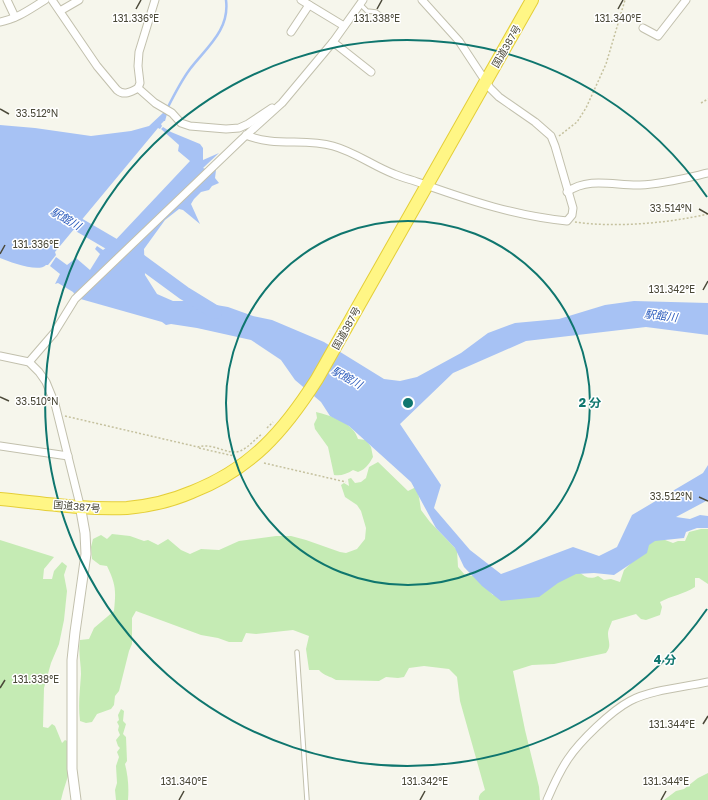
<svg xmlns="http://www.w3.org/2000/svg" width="708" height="800" font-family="'Golos Text','Noto Sans JP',sans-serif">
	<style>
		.green { fill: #c5ebb4 }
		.water { fill: #a7c2f4 }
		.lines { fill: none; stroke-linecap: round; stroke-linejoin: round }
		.stream { stroke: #a7c2f4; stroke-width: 2.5 }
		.river { stroke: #a7c2f4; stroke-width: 14 }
		.service-casing { stroke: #c2c0ad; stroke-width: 5.5 }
		.minor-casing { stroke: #c2c0ad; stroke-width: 9 }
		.tertiary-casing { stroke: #c2c0ad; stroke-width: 11 }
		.trunk-casing { stroke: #e4ce38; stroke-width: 14 }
		.path { stroke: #c5c19e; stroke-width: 1.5; stroke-dasharray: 2 2; stroke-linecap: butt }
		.service { stroke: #fff; stroke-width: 3.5 }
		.minor { stroke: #fff; stroke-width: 7 }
		.tertiary { stroke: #fff; stroke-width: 9 }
		.trunk { stroke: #fff685; stroke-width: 12 }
		.ticks { fill: none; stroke: #4b4939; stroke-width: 1.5 }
		.ring { fill: none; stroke: #0f766e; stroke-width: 2 }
		.labels { text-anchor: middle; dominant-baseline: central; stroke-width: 3; stroke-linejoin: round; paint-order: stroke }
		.street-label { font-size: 10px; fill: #4b4939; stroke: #fff }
		.water-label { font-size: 11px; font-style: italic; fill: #2c5cbd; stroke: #fff }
		.ticks-label { font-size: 10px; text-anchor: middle; fill: #4b4939; stroke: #fff; stroke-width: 3; stroke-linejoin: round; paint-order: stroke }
		.centre { fill: #0f766e; stroke: #fff; stroke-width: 2 }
		.ring-label { font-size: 12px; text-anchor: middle; font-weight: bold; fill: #0f766e; stroke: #fff; stroke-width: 3; stroke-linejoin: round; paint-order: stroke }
	</style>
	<rect width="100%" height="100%" fill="#f6f6ec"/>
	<!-- green -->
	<g class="green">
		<path d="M316 412C331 416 353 422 358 439L366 440 371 447 373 457C369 464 366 469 358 472L353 470C347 474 341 476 334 475L328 447 315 429 314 424 317 418Z"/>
		<path d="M378 462 408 491 416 487 419 497 421 510 430 522 457 550 458 567 465 575 474 576 493 595 508 597 579 572C585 577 590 580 598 576L604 580 611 579 620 582 624 570 635 559 644 543 660 538 673 543 678 541H685L689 532 701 529H708V584L699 578H695V587C684 594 671 596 660 602L662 607 660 615 646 620 641 619 636 614 612 621C611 625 608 629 608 634 608 641 612 646 606 653L554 664 532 665 513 671 525 730 539 787 540 800H479C478 795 482 792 485 790L460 701 457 677 449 669 424 666 409 668 404 677 398 678 386 677 379 681 336 680C330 676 324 676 319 670H309L306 649 309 636 293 630 256 634 246 633 242 642H229L218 638 201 635 136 611 132 618V644L129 651 119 691 115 696 114 705 111 709 97 714 92 722 86 723 80 721C78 704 80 691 81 674 81 663 78 652 80 640L89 639 94 628 114 611C116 590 116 585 107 566L100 565 92 559 91 547 93 539 101 535 107 539 112 534 130 536 144 541 148 540 158 545 168 539 181 550 190 554 201 549 219 550 239 541 276 536H291L306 540 340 552 346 553 357 549 365 539 366 528 361 511 357 505 345 497 341 485 344 483 349 486 348 479 351 478 355 483 361 482 366 478 369 467Z"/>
		<polygon points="0,540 54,557 44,569 43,579 52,579 54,571 62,562 67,566 64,575 67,591 64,620 59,644 51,663 44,688 43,727 48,728 52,724 55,726 62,743 65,740 67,741 68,776 63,792 61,800 0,800"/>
		<path d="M121 709 124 711 123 721 126 724 123 734 126 737 127 761 125 764C128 776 129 787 128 800H116L115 790 117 783 116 766 119 757 117 752 120 748 118 746 116 740 120 735 118 730 119 726 117 722 119 720 118 715Z"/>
		<polygon points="708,773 708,800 664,800 676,791 684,789 698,778"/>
	</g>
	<!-- water -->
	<g class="water">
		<path d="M164 112 167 114 165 121H164L161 124 162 126 160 129 158 128 55 252 56 255 48 265H46C39 273 10 262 0 258V125L35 128 91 136 131 131 149 126Z"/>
		<polygon points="163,127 171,132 200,144 203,148 203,160 219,153 203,168 211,171 212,169 216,170 215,178 219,183 212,186 209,190 201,192 194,199 191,204 200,224 183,210 179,209 165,220 144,249 145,275 157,294 173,301 193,301 228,307 253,316 272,320 324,342 384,379 400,381 417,377 461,353 488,333 515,323 559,319 605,305 634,301 708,303 708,335 646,327 526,341 453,373 400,424 441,485 434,508 470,550 501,574 573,547 599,556 617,547 632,515 703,473 708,465 708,500 676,517 690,519 700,515 708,516 708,528 697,528 686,532 684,538 655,541 649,545 647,553 614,575 594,573 576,574 558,583 539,597 501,601 482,586 464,567 455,548 436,528 411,482 349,426 330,416 321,402 295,380 281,360 251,340 197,328 171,324 166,325 162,322 77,298 73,292 58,283 55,284 60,274 50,266 56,257 67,265 76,258 90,270 100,254 95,249 97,246 103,250 107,247 108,248 190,161 178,151 179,145 161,129"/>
	</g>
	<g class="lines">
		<!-- stream -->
		<path class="stream" d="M167 109C174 95 181 81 190 69 206 48 230 30 226 0"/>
		<!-- river -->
		<polyline class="river" points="62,215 139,260 184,293 215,312"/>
		<defs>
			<g id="service">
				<polyline points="360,4 367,11 376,12 383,17"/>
				<polyline points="297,652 307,800"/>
			</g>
			<g id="minor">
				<polyline points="7,0 15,17"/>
				<path d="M52 0 97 66 117 90C124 96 131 92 138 88L140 83 138 66 139 52 155 0"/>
				<polyline points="301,0 344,26"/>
				<polyline points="60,11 79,0"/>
				<path d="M0 22C17 19 30 9 45 0"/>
				<polyline points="643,28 658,36 686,0"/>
				<polyline points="291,32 309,5"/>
				<polyline points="333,42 371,72"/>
				<polyline points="138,88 155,103 172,113 181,123 190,126 226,129 239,128 248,124 272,108"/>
				<path d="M246 135C274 147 305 138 333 146 355 152 373 166 394 174 403 178 413 180 423 184 471 201 516 216 567 221L572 215 573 208 555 146 551 136 535 122 499 97 490 88 459 41 422 0"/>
				<path d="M567 192C589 176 616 186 640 185 663 184 686 178 708 173"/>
				<polyline points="0,356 29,362 39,372 46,382 55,404 80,505"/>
				<polyline points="29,362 54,333 75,299 242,139 282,103 333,42 363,0"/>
				<polyline points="0,446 68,456"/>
				<path d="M547 800C553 786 559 772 568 759 580 741 611 711 630 701 650 690 685 687 708 682"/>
			</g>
			<polyline id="tertiary" points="76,800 72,769 72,660 75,632 86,554 85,533 80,505"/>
			<path id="trunk" d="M0 499C42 503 85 510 127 508 149 506 171 501 192 492 251 469 284 431 317 379L532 0"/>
		</defs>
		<!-- service casing -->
		<use href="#service" class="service-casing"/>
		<!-- minor casing -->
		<use href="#minor" class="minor-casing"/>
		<!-- tertiary casing -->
		<use href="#tertiary" class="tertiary-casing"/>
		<!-- trunk casing -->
		<use href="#trunk" class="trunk-casing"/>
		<!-- path -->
		<g class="path">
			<polyline points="701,103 708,99"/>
			<polyline points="559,136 577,122 586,108 606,64 625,0"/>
			<path d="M575 222C615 228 669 223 708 214"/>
			<path d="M65 416 198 447C213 442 228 456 240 451 248 448 255 439 262 434"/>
			<polyline points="267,428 273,422"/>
			<polyline points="199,448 234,456"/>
			<polyline points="264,463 346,482"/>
		</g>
		<!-- service -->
		<use href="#service" class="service"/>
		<!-- minor -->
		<use href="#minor" class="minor"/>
		<!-- tertiary -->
		<use href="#tertiary" class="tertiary"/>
		<!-- trunk -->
		<use href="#trunk" class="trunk"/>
	</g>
	<!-- ticks -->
	<path class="ticks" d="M136 9 141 0M377 9 382 0M618 9 623 0M0 109 9 114M699 209 708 214M0 254 5 245M703 290 708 281M0 397 9 401M699 497 708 501M0 688 5 680M703 724 708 716M179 800 184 791M420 800 425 791M661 800 666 791"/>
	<!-- distance rings -->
	<g class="ring">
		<circle cx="408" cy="403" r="182"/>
		<path d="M707 609A363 363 0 1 1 707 197"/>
	</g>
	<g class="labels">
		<!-- street labels -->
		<g class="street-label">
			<text transform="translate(506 46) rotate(-60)">国道387号</text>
			<text transform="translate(346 328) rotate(-61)">国道387号</text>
			<text transform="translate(77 506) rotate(5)">国道387号</text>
		</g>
		<!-- water labels -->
		<g class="water-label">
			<text transform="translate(66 218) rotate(30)">駅館川</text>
			<text transform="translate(661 315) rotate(7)">駅館川</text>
			<text transform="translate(347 377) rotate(29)">駅館川</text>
		</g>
	</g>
	<g class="ticks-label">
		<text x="136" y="22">131.336°E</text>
		<text x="377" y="22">131.338°E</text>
		<text x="618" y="22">131.340°E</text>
		<text x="37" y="117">33.512°N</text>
		<text x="671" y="212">33.514°N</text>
		<text x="36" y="248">131.336°E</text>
		<text x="672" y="293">131.342°E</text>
		<text x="37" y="405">33.510°N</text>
		<text x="671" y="500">33.512°N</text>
		<text x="36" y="683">131.338°E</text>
		<text x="672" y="728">131.344°E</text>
		<text x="184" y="785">131.340°E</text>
		<text x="425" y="785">131.342°E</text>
		<text x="666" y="785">131.344°E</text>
	</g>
	<circle cx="408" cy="403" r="6" class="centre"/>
	<g class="ring-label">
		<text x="590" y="407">2 分</text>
		<text x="665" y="664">4 分</text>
	</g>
</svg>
